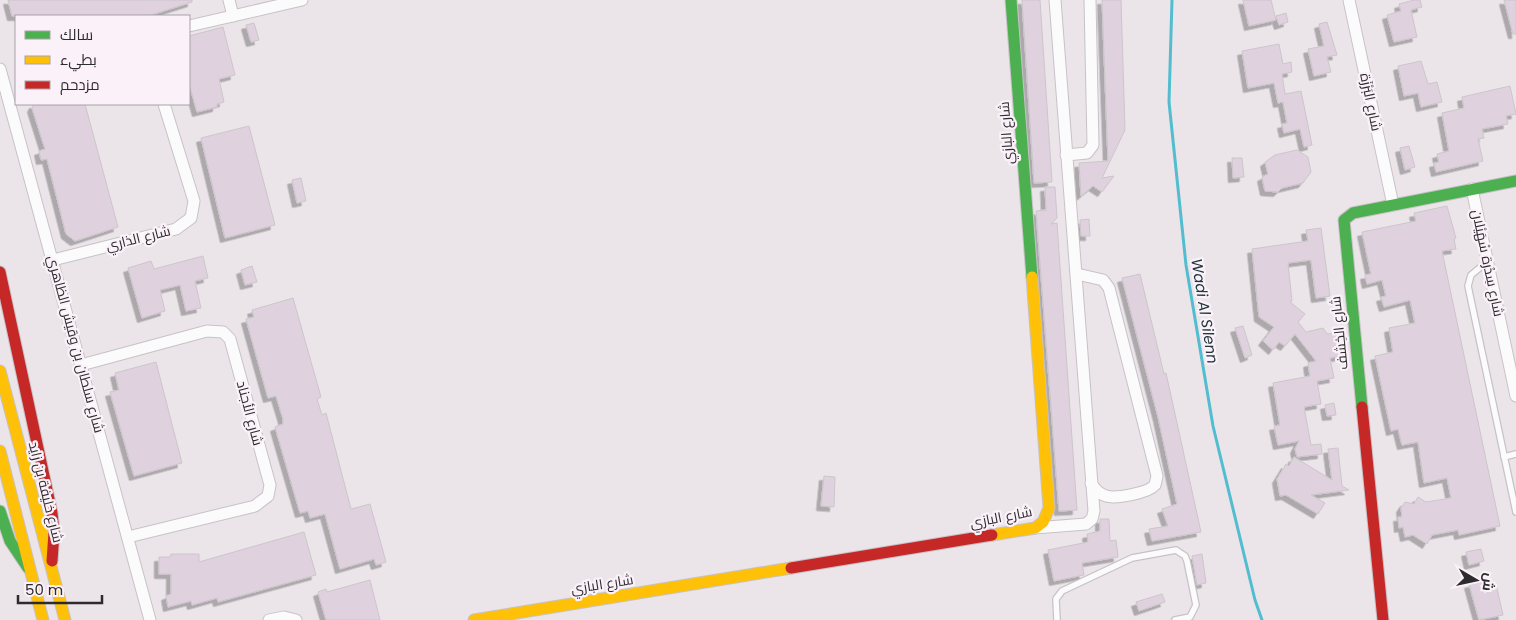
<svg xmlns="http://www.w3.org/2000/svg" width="1516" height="620" font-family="Poppins,Cairo,sans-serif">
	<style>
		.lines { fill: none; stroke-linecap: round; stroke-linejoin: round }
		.stream { stroke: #52bdcf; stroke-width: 3 }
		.building { fill: #e0d1de; stroke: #cbc6ca; filter: url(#shadow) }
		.lane-casing { stroke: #c7c2c6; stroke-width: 8 }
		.street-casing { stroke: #c7c2c6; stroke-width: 13 }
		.fast-casing { stroke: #c7c2c6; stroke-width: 13 }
		.slow-casing { stroke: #c7c2c6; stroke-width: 13 }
		.jam-casing { stroke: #c7c2c6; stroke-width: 13 }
		.lane { stroke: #fcfbfc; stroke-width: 5.5 }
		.street { stroke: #fcfbfc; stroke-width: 11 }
		.fast { stroke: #4caf50; stroke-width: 11 }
		.slow { stroke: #ffc107; stroke-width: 11 }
		.jam { stroke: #c62828; stroke-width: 11 }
		.labels { text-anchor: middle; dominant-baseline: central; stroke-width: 4.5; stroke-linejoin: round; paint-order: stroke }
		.street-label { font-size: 14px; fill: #2e2b2e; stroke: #faf1f9 }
		.water-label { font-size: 15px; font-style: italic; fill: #21373c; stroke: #faf1f9 }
	</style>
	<defs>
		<filter id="shadow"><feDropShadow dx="-4.5" dy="4.5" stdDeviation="0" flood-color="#0004"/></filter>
	</defs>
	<rect width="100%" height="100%" fill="#ebe5ea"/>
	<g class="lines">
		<!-- stream -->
		<polyline class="stream" points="1172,0 1169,102 1186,265 1213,426 1255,600 1262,620"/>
	</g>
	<!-- building -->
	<g class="building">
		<polygon points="8,0 192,0 192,2 148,16 12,16"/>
		<polygon points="1022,0 1040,0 1052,182 1034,183"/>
		<polygon points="1102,0 1121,0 1125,130 1102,178 1114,176 1102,192 1093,186 1081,196 1079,163 1108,161"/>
		<polygon points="1243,0 1271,0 1276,20 1249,26"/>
		<polygon points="1414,0 1420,0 1422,7 1411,10 1417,37 1394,42 1387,15 1401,11 1399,4"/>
		<polygon points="1504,0 1516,0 1516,34 1513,34"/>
		<polygon points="1286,13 1288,22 1279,25 1276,16"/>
		<polygon points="1327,22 1337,55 1327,57 1331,72 1314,76 1308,49 1324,46 1319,24"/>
		<polygon points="254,23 259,40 251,42 246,25"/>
		<polygon points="223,27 235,75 219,79 224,102 217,104 217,107 197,112 190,87 189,87 189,36"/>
		<polygon points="1279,44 1283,64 1291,62 1292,72 1282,74 1285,94 1301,91 1312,145 1304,147 1300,129 1284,133 1282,124 1287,123 1283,102 1278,103 1274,83 1248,88 1242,51"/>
		<polygon points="1421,61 1428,84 1437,82 1442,102 1421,107 1418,93 1404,96 1398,66"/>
		<polygon points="1510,86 1516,114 1506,116 1508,124 1482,129 1484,138 1478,139 1483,161 1436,172 1434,163 1439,162 1437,154 1449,151 1442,113 1464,108 1462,97"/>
		<polygon points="34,104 85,104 118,227 75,241 66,234 47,159 41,160 39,151 45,149 32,108"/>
		<polygon points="249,126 275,225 225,238 201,138"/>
		<polygon points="1409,146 1415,167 1405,170 1400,148"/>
		<polygon points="1297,150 1308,157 1311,172 1303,183 1282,188 1278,192 1265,191 1262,177 1268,174 1265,162 1275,155"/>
		<polygon points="1232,158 1242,158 1244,177 1233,178"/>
		<polygon points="301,178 306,201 297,203 292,180"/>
		<polygon points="1045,187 1055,187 1057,218 1051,224 1057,223 1077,510 1059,511 1036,211 1046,210"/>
		<polygon points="1447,206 1456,238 1454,239 1456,249 1442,251 1500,526 1459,535 1458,530 1432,535 1427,544 1413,535 1405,537 1403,527 1399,528 1398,517 1402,517 1401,508 1405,502 1414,504 1418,497 1426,502 1451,498 1447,478 1424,483 1418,442 1402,445 1398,429 1391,431 1375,356 1393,352 1389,328 1415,323 1410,300 1384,307 1381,297 1386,296 1382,280 1367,284 1365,275 1371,274 1362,232 1416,221 1414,213"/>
		<polygon points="1089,219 1090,236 1081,236 1080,220"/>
		<polygon points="1321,228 1330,296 1316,298 1311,260 1288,263 1292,301 1290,302 1305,314 1298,322 1306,332 1323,328 1327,334 1338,333 1342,356 1330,358 1334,378 1317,381 1321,404 1304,407 1311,445 1321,444 1322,454 1297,457 1295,449 1299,441 1278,445 1274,426 1280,425 1273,383 1310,376 1308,363 1316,361 1295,334 1285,346 1279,342 1273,350 1263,341 1274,327 1259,317 1252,249 1308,241 1306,230"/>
		<polygon points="203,256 208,278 195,281 201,308 186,311 180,285 160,290 165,311 142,318 128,268 151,261 154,269"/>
		<polygon points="252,266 257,282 245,285 241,270"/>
		<polygon points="1140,274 1164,374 1166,373 1201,532 1152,541 1149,529 1168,526 1162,509 1177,504 1158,417 1122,278"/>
		<polygon points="293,298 321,397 317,399 322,415 326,413 351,509 370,504 386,562 376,565 374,559 340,569 325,514 310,518 308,511 300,513 275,427 283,424 283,419 276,396 268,398 246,319 254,317 252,310"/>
		<polygon points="1243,326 1252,355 1245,358 1235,328"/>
		<polygon points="156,362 182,463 134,476 110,392 119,390 115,373"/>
		<polygon points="1334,403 1336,415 1327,416 1325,405"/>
		<polygon points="1338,448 1342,486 1349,490 1311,495 1325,503 1318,514 1286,495 1280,496 1277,479 1286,464 1289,466 1294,457 1332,480 1328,449"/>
		<polygon points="824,476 835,477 834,507 821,506"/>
		<polygon points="1100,519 1109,519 1110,541 1116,540 1118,557 1082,563 1084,575 1054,581 1048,550 1088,542 1087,534 1100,531"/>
		<polygon points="304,532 316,575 218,602 217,598 192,605 191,601 168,607 166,596 171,594 171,574 159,574 159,557 170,557 171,554 199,554 199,562"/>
		<polygon points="1481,549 1484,561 1469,565 1466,552"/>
		<polygon points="1202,554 1206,583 1197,585 1192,556"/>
		<polygon points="1490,579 1492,585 1496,584 1503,615 1479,620 1469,584"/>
		<polygon points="370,580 380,620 326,620 318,592 326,589 327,592"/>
		<polygon points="1162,594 1165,602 1139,611 1136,602"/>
	</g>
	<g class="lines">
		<defs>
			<g id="lane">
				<polyline points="1488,261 1471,275 1468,286 1516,512"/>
				<polyline points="1504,457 1516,454"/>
				<polyline points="1057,620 1056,599 1062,591 1132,558 1176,550 1185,556 1187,561 1196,605 1190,617 1175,620"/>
			</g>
			<g id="street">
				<polyline points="229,0 233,16"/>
				<polyline points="1349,0 1393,205"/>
				<polyline points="189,26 302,0"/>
				<polyline points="0,69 150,620"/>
				<polyline points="1066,155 1087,153 1093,145 1090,0"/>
				<polyline points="1472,189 1516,396"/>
				<polyline points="53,260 176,229 191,218 194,201 164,104"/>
				<path d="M1077 274 1103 280 1109 288 1157 476 1155 485C1148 493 1116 499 1106 496 1099 494 1095 490 1091 483"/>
				<polyline points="81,365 207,331 223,332 230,339 270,485 268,496 255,506 128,537"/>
				<polyline points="1035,528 1086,524 1092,519 1094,511 1055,0"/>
				<polyline points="269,620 284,617 296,620"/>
			</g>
			<g id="fast">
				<polyline points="1011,0 1032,277"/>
				<polyline points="1362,407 1344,220 1353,213 1516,181"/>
				<polyline points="0,511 10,541 28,568"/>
			</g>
			<g id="slow">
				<polyline points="0,371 65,620"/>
				<polyline points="0,451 43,620"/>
				<polyline points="992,535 1035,528 1043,522 1049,508 1032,277"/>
				<polyline points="474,620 791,568"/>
			</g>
			<g id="jam">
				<polyline points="0,272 52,513 54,532 52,561"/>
				<polyline points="1362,407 1383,620"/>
				<polyline points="791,568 992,535"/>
			</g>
		</defs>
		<!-- lane casing -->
		<use href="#lane" class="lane-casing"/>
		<!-- street casing -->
		<use href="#street" class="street-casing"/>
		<!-- fast casing -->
		<use href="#fast" class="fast-casing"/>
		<!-- slow casing -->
		<use href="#slow" class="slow-casing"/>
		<!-- jam casing -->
		<use href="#jam" class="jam-casing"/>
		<!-- lane -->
		<use href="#lane" class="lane"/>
		<!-- street -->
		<use href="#street" class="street"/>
		<!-- fast -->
		<use href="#fast" class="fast"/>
		<!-- slow -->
		<use href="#slow" class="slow"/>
		<!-- jam -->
		<use href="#jam" class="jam"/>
	</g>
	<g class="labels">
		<!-- street labels -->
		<g class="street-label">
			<text transform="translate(1371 102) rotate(78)">شارع البَرْزَة</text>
			<text transform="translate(1006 133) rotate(-94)">شارع البازي</text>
			<text transform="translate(138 238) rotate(-14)">شارع الذاري</text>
			<text transform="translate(1488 263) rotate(78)">شارع سِدْرة سْهَيْلان</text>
			<text transform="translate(1339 333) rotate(-96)">شارع الخِشف</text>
			<text transform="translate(76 344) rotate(75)">شارع سلطان بن وقيش الظاهري</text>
			<text transform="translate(250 413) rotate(75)">شارع الأجناد</text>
			<text transform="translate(46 492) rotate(76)">شارع خليفة بن زايد</text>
			<text transform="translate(1001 517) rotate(-11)">شارع البازي</text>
			<text transform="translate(602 584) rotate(-9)">شارع البازي</text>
		</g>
		<!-- water labels -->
		<g class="water-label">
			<text transform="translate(1205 311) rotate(81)">Wadi Al Silenn</text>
		</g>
	</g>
	<!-- legend -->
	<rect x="15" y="15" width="175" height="90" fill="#faf1f9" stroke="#a8a2a8"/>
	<rect x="25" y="31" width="25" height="8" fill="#4caf50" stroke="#a8a2a8"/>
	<text x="60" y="40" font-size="15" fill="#2e2b2e">سالك</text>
	<rect x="25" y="56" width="25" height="8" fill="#ffc107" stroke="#a8a2a8"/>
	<text x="60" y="65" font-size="15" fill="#2e2b2e">بطيء</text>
	<rect x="25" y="81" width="25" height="8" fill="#c62828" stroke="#a8a2a8"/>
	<text x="60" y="90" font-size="15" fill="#2e2b2e">مزدحم</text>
	<!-- north arrow -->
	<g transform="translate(1476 580) rotate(99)" stroke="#faf1f9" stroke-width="4" paint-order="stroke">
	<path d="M0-4L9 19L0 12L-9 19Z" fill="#2e2b2e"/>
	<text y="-8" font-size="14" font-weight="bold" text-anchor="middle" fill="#2e2b2e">ش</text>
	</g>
	<!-- scale -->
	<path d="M18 595v8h84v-8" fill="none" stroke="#2e2b2e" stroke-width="2.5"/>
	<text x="25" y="595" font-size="15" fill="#2e2b2e" stroke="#faf1f9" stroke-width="4" paint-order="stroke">50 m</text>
</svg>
